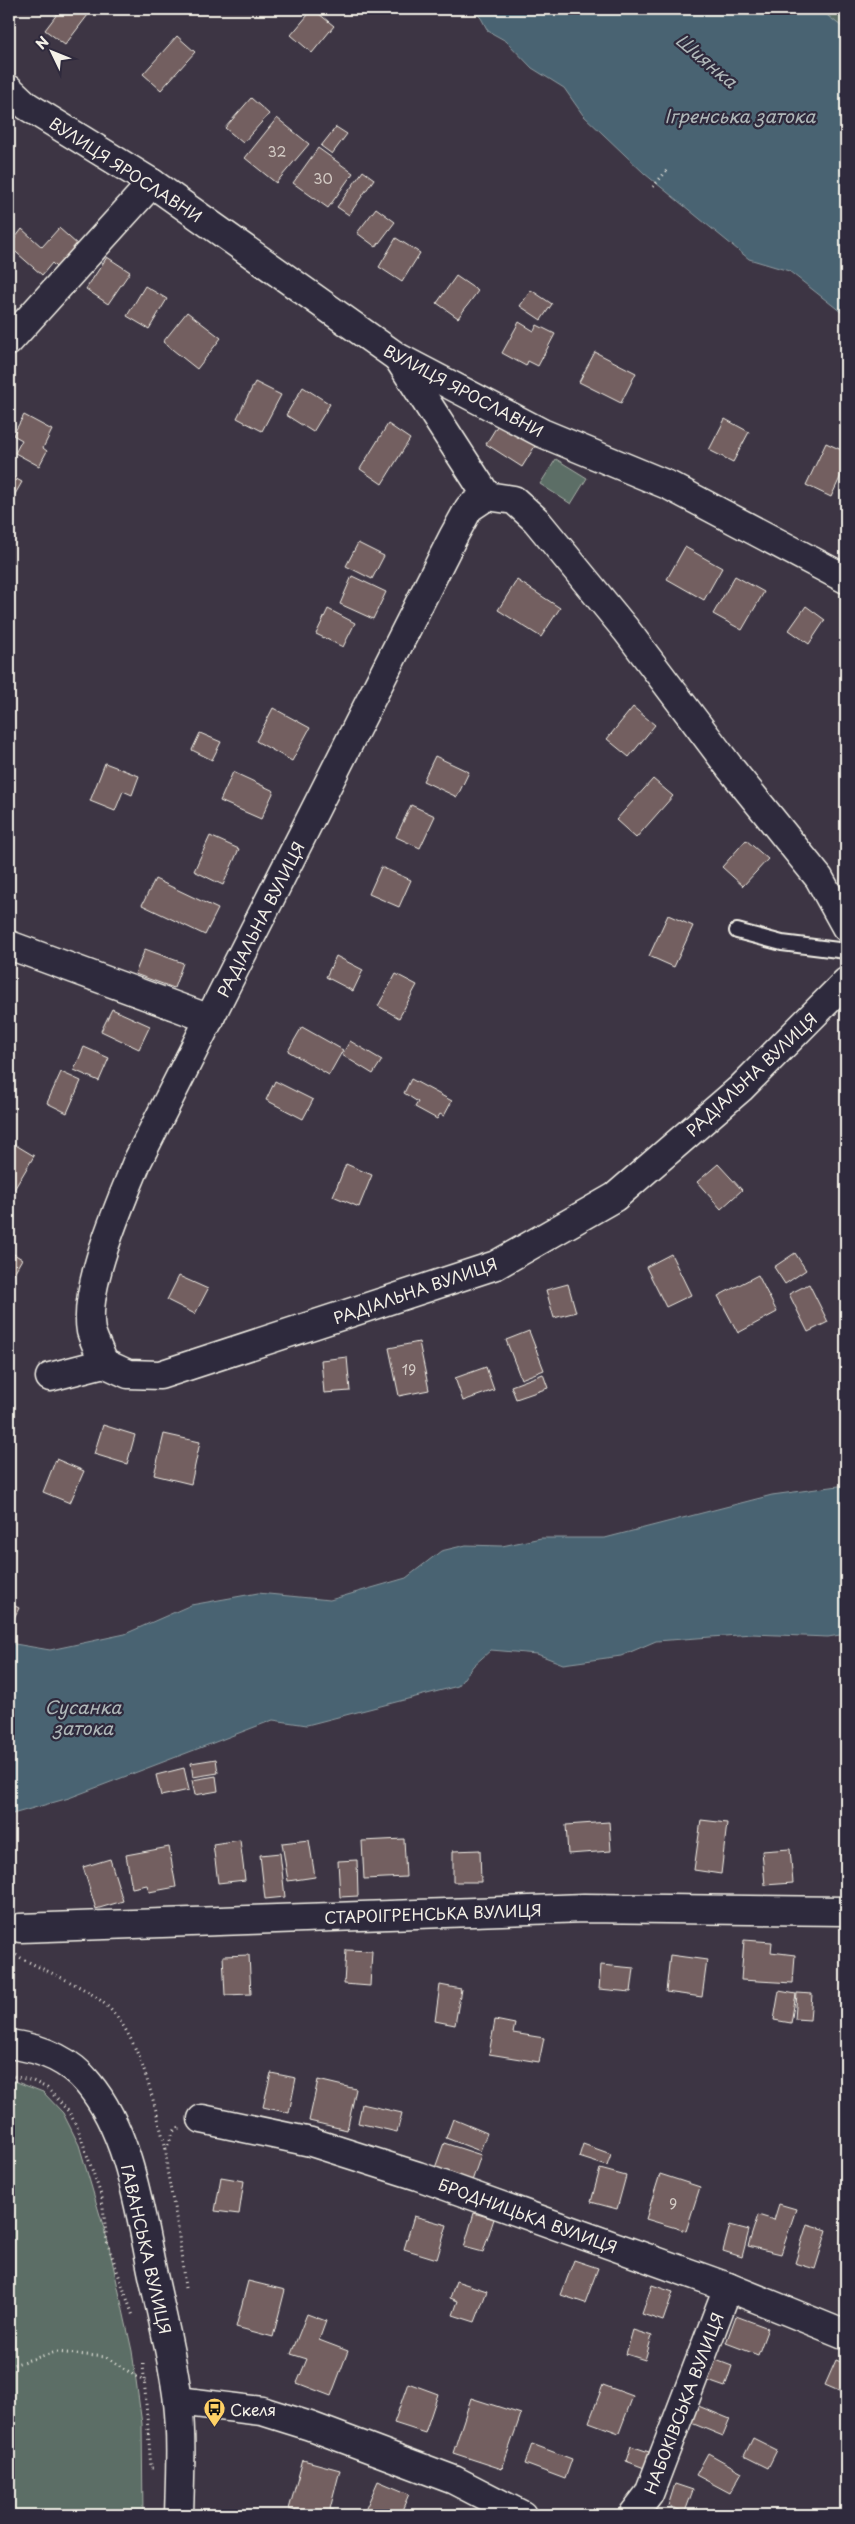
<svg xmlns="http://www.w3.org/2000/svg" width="855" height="2524" font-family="'Playpen Sans',sans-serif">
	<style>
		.green { fill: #5b6e66; stroke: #a8b0a7 }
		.water { fill: #4a6372; stroke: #8e9ca1 }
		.building { fill: #735f60; stroke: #f4f1e8 }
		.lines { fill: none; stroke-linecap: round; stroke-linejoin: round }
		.service-casing { stroke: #f4f1e8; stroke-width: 18 }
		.minor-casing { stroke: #f4f1e8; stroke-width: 31 }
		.tertiary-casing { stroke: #f4f1e8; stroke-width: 31 }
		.path { stroke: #f4f1e8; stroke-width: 3; stroke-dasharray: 1 4; stroke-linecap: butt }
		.service { stroke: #2f2a3d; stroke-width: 14 }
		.minor { stroke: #2f2a3d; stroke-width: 28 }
		.tertiary { stroke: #2f2a3d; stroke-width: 28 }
		.labels { text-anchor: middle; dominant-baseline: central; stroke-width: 4.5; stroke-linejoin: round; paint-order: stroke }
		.number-label { font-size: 14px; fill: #d4ccc6 }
		.street-label { font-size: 16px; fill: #f4f1e8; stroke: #2f2a3d }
		.poi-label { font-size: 16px; fill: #f4f1e8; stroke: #2f2a3d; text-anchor: start }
		.water-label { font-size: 18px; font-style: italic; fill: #b0b8b9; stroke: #2f2a3d }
	</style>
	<rect width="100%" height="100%" fill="#3d3544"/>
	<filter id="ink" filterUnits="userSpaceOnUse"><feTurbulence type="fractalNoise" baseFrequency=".02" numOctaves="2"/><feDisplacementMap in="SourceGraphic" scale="10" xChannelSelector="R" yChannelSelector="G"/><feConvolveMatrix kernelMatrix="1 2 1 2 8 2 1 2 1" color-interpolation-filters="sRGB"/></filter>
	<g filter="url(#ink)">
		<!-- green -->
		<g class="green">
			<polygon points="819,9 846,9 846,30"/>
			<polygon points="556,459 587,478 571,504 540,484"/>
			<polygon points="9,2079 43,2092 63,2113 79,2145 108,2242 132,2351 142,2424 143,2515 9,2515"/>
		</g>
		<!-- water -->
		<g class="water">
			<polygon points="472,9 819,9 846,30 846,316 789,271 749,259 645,174 583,115 564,88 532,68 506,41 488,31 481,18"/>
			<polygon points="846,1485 846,1634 828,1637 752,1634 656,1641 621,1656 563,1664 537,1654 491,1650 473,1666 458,1686 307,1725 273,1720 69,1798 9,1815 9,1643 50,1650 125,1634 191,1605 258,1593 330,1600 406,1578 441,1551 466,1545 502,1546 541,1538 605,1538 772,1495"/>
		</g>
		<!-- building -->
		<g class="building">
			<polygon points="61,9 88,9 91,11 65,45 45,30"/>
			<polygon points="313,9 334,26 312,53 291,35"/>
			<polygon points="177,36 195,52 161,90 143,74"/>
			<polygon points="251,98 269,114 243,143 225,128"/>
			<polygon points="277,118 309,144 276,183 245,158"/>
			<polygon points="336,127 347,134 332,154 321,146"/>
			<polygon points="318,148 353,173 328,208 293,183"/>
			<polygon points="363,171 374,179 349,215 337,207"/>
			<polygon points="376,208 395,222 376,247 357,233"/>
			<polygon points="59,228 78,245 57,268 52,263 42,275 9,246 22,229 42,247"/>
			<polygon points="396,238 420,253 402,282 379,267"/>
			<polygon points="107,257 130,272 108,304 86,289"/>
			<polygon points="456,276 478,291 458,318 437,303"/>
			<polygon points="145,286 167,299 149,329 127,316"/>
			<polygon points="531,290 552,304 541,320 520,306"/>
			<polygon points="187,312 221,338 197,369 163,342"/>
			<polygon points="519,322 534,331 537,325 555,334 538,366 528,361 526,366 502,353"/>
			<polygon points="595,352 636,373 621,403 579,382"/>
			<polygon points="255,382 281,395 262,431 237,418"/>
			<polygon points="303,387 330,404 313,432 286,415"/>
			<polygon points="24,415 52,430 43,448 47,451 39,466 15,453 22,440 13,435"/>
			<polygon points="725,419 749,432 733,462 709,450"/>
			<polygon points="499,423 535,446 522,467 486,444"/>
			<polygon points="388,424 410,439 382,484 360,469"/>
			<polygon points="826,443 846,452 846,465 831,497 806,485"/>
			<polygon points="9,475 22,482 10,503 9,502"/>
			<polygon points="358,543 384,556 372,579 346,566"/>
			<polygon points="685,547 722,568 704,600 667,579"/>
			<polygon points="352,576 386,592 373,619 340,604"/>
			<polygon points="735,576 764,592 742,630 713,614"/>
			<polygon points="517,580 560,608 541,637 498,610"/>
			<polygon points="806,606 825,620 809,644 789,630"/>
			<polygon points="328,609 355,623 343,647 316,634"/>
			<polygon points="633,707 655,725 629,757 607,739"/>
			<polygon points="273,708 310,728 292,761 256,741"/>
			<polygon points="200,733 221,742 212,760 192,750"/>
			<polygon points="435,756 469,772 457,797 423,781"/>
			<polygon points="105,763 139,776 132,795 123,791 115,811 90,801"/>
			<polygon points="233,772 274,791 261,819 220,801"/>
			<polygon points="653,779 673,796 636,838 616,820"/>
			<polygon points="411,805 435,816 420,848 396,837"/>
			<polygon points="210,836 239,849 223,885 194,871"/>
			<polygon points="746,840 768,859 743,886 722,867"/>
			<polygon points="381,867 411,880 399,907 369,894"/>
			<polygon points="155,879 218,909 205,935 142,905"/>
			<polygon points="668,915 693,926 674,967 649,956"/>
			<polygon points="145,949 183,963 174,988 135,974"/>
			<polygon points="336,956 363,970 353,991 326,977"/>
			<polygon points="396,974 417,985 399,1018 378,1006"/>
			<polygon points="112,1009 150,1026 139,1049 101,1031"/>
			<polygon points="302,1027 343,1050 329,1075 288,1051"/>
			<polygon points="350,1041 382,1060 373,1074 342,1055"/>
			<polygon points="84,1047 109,1058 99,1081 74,1070"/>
			<polygon points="61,1072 81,1081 67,1113 47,1103"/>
			<polygon points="411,1079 452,1101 444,1116 440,1114 437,1119 415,1107 418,1102 404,1093"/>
			<polygon points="275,1081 313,1100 303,1119 266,1100"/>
			<polygon points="9,1141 34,1156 12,1193 9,1191"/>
			<polygon points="346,1164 372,1175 359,1207 333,1196"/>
			<polygon points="718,1164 742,1190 721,1209 697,1182"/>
			<polygon points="9,1251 22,1259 10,1280 9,1279"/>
			<polygon points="795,1253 806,1270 785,1284 774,1267"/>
			<polygon points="671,1254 691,1295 666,1307 646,1267"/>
			<polygon points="758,1275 777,1312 738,1333 718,1296"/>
			<polygon points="179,1276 208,1289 195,1314 167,1300"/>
			<polygon points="568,1284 576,1312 554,1318 546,1290"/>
			<polygon points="809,1284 828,1322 808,1332 789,1294"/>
			<polygon points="529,1331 544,1370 521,1379 506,1340"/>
			<polygon points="419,1342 429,1390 399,1396 389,1348"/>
			<polygon points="347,1357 350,1391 324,1393 321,1360"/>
			<polygon points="486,1367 494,1390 463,1401 455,1378"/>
			<polygon points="543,1374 548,1388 516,1399 511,1386"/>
			<polygon points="103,1425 135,1435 127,1464 94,1454"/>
			<polygon points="164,1434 200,1442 191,1484 154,1475"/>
			<polygon points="56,1459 84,1471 70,1503 43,1492"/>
			<polygon points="9,1603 19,1608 9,1628"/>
			<polygon points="216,1759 218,1773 193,1777 191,1763"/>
			<polygon points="184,1768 189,1790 161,1796 156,1775"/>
			<polygon points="216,1776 218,1791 195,1795 192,1780"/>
			<polygon points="701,1820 727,1823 721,1874 694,1870"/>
			<polygon points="609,1822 611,1851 568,1854 566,1825"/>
			<polygon points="404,1839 406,1877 364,1879 362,1841"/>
			<polygon points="240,1840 245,1880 218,1883 213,1844"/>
			<polygon points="309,1840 315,1877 288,1881 282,1843"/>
			<polygon points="169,1847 176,1887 149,1892 147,1885 132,1888 126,1855"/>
			<polygon points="790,1849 793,1883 765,1885 762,1851"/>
			<polygon points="480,1850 481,1882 453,1882 453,1851"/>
			<polygon points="280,1853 285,1897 265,1899 260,1855"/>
			<polygon points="110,1859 123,1901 96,1909 83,1867"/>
			<polygon points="357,1860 358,1896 340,1897 338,1861"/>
			<polygon points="744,1940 772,1942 771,1952 795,1955 793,1983 741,1980"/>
			<polygon points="346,1950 372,1951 370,1986 344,1984"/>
			<polygon points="249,1955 251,1994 225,1995 223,1956"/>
			<polygon points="670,1955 707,1960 702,1997 666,1992"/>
			<polygon points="601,1965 634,1968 631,1992 599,1989"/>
			<polygon points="440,1985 461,1989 455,2025 435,2021"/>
			<polygon points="779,1991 796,1994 791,2023 774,2020"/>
			<polygon points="797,1993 812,1994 810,2020 795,2019"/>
			<polygon points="495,2020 515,2024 513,2033 544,2038 539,2062 489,2054"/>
			<polygon points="271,2073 296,2078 289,2113 263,2107"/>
			<polygon points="318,2080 356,2089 347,2130 309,2121"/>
			<polygon points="362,2104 402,2113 397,2132 358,2123"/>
			<polygon points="453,2119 487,2133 480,2151 446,2138"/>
			<polygon points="444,2143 481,2155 472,2181 435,2168"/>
			<polygon points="583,2144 611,2154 607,2166 579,2157"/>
			<polygon points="600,2169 626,2176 617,2209 591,2202"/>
			<polygon points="660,2174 700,2187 686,2231 646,2219"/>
			<polygon points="221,2177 244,2181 239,2214 215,2211"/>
			<polygon points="779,2204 796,2209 781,2254 748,2246 758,2215 774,2220"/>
			<polygon points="474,2213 494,2219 483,2252 464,2247"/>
			<polygon points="414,2216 447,2225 437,2259 404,2249"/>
			<polygon points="807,2224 827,2230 815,2269 795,2263"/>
			<polygon points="730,2225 749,2230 742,2257 723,2251"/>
			<polygon points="574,2260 598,2268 585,2303 561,2295"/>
			<polygon points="248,2281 285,2290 273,2337 236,2327"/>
			<polygon points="456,2281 487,2291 475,2322 453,2315 458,2301 450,2298"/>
			<polygon points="652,2285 673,2292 663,2321 642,2314"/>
			<polygon points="307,2314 326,2321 319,2340 348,2351 331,2396 297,2383 307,2359 291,2354"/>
			<polygon points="736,2316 768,2328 758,2355 726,2343"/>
			<polygon points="633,2330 652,2336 645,2360 626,2354"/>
			<polygon points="713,2359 732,2366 725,2387 705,2380"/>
			<polygon points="836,2360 846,2364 846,2394 825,2385"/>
			<polygon points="408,2383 438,2394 425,2433 394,2423"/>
			<polygon points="603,2385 633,2396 619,2433 589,2422"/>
			<polygon points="471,2398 521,2414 502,2469 453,2453"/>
			<polygon points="696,2405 730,2419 723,2436 689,2422"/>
			<polygon points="753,2438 777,2450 768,2468 744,2456"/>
			<polygon points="532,2444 572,2459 565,2479 525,2464"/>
			<polygon points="631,2446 652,2453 647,2469 626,2461"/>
			<polygon points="708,2453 742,2472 730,2493 696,2475"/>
			<polygon points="303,2460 340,2470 330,2509 334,2510 333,2515 301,2515 302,2513 289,2509"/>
			<polygon points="378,2481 409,2494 400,2515 363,2515"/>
			<polygon points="675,2484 693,2490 685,2512 668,2506"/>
		</g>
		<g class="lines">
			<defs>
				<polyline id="service" points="737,931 782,943 846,951"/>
				<g id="minor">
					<polyline points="9,89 27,106 152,183 397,357 542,433 670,486 846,579"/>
					<polyline points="9,341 152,183"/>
					<polyline points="398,358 487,496 514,500 536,520 627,631 731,769 819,878 846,927"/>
					<polyline points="9,945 210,1019"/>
					<path d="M104 1363C100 1353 94 1341 91 1331 83 1286 120 1205 137 1162L453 537 469 508 487 496"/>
					<polyline points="50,1377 104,1363 128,1374 160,1375 496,1265 615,1197 741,1088 846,982"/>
					<polyline points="20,1928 584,1908 846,1911"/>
					<polyline points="202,2119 311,2142 418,2176 728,2287 846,2335"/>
					<polyline points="178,2401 262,2411 310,2426 454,2480 522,2515"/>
					<polyline points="633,2515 649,2494 728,2287"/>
				</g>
				<path id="tertiary" d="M9 2044C39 2048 68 2058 88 2083 130 2133 140 2213 153 2275 162 2317 173 2359 178 2402 182 2439 180 2477 179 2515"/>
			</defs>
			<!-- service casing -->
			<use href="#service" class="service-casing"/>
			<!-- minor casing -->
			<use href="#minor" class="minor-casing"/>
			<!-- tertiary casing -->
			<use href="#tertiary" class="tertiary-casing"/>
			<!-- path -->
			<g class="path">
				<polyline points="653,187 668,169"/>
				<path d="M16 1955C43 1971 75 1981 100 2000 140 2030 153 2102 166 2149"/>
				<polyline points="9,2075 33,2081 47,2088 69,2112 78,2129 102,2198 107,2242 133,2316"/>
				<polyline points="179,2128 174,2131 166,2149 167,2170 178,2228 185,2288"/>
				<polyline points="143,2364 151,2468 155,2468"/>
				<polyline points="9,2366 56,2352 106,2357 145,2382"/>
			</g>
			<!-- service -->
			<use href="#service" class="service"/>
			<!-- minor -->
			<use href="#minor" class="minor"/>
			<!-- tertiary -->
			<use href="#tertiary" class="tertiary"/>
		</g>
	</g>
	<!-- icons -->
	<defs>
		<symbol id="bus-pin" viewBox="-11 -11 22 30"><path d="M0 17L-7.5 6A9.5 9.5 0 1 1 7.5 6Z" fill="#ffd166" stroke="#2f2a3d"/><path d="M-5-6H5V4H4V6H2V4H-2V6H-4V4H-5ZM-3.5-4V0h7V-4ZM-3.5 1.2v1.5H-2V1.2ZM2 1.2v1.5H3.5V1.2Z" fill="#111"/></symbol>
	</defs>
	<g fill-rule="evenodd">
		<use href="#bus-pin" x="202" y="2396" width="25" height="34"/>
	</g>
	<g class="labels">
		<!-- number labels -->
		<g class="number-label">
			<text x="277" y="151">32</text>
			<text x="323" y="178">30</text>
			<text x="409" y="1369">19</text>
			<text x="673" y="2203">9</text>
		</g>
		<!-- street labels -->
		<g class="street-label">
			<text transform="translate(126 169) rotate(33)">ВУЛИЦЯ ЯРОСЛАВНИ</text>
			<text transform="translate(464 390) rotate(28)">ВУЛИЦЯ ЯРОСЛАВНИ</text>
			<text transform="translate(260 919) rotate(-63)">РАДІАЛЬНА ВУЛИЦЯ</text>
			<text transform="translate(751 1074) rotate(-43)">РАДІАЛЬНА ВУЛИЦЯ</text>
			<text transform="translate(415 1290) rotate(-19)">РАДІАЛЬНА ВУЛИЦЯ</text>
			<text transform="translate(433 1913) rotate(-2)">СТАРОІГРЕНСЬКА ВУЛИЦЯ</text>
			<text transform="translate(528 2215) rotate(20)">БРОДНИЦЬКА ВУЛИЦЯ</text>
			<text transform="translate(147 2249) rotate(77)">ГАВАНСЬКА ВУЛИЦЯ</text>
			<text transform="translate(683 2403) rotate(-69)">НАБОКІВСЬКА ВУЛИЦЯ</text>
		</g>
		<!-- poi labels -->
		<g class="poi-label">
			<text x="230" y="2409">Скеля</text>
		</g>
		<!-- water labels -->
		<g class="water-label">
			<text transform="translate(707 60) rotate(40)">Шиянка</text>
			<text x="740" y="115">Ігренська затока</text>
			<text x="83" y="1706">Сусанка<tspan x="83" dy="21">затока</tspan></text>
		</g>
	</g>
	<!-- margin -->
	<rect width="855" height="2524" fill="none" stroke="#2f2a3d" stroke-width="30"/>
	<rect x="15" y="15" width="825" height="2494" fill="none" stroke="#f4f1e8" stroke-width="2" filter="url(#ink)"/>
	<!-- north arrow -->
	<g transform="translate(52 52) rotate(313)" stroke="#2f2a3d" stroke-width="4" paint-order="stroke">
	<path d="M0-4L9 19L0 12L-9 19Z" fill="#f4f1e8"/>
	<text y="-8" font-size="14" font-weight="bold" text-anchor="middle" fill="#f4f1e8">N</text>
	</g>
</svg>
